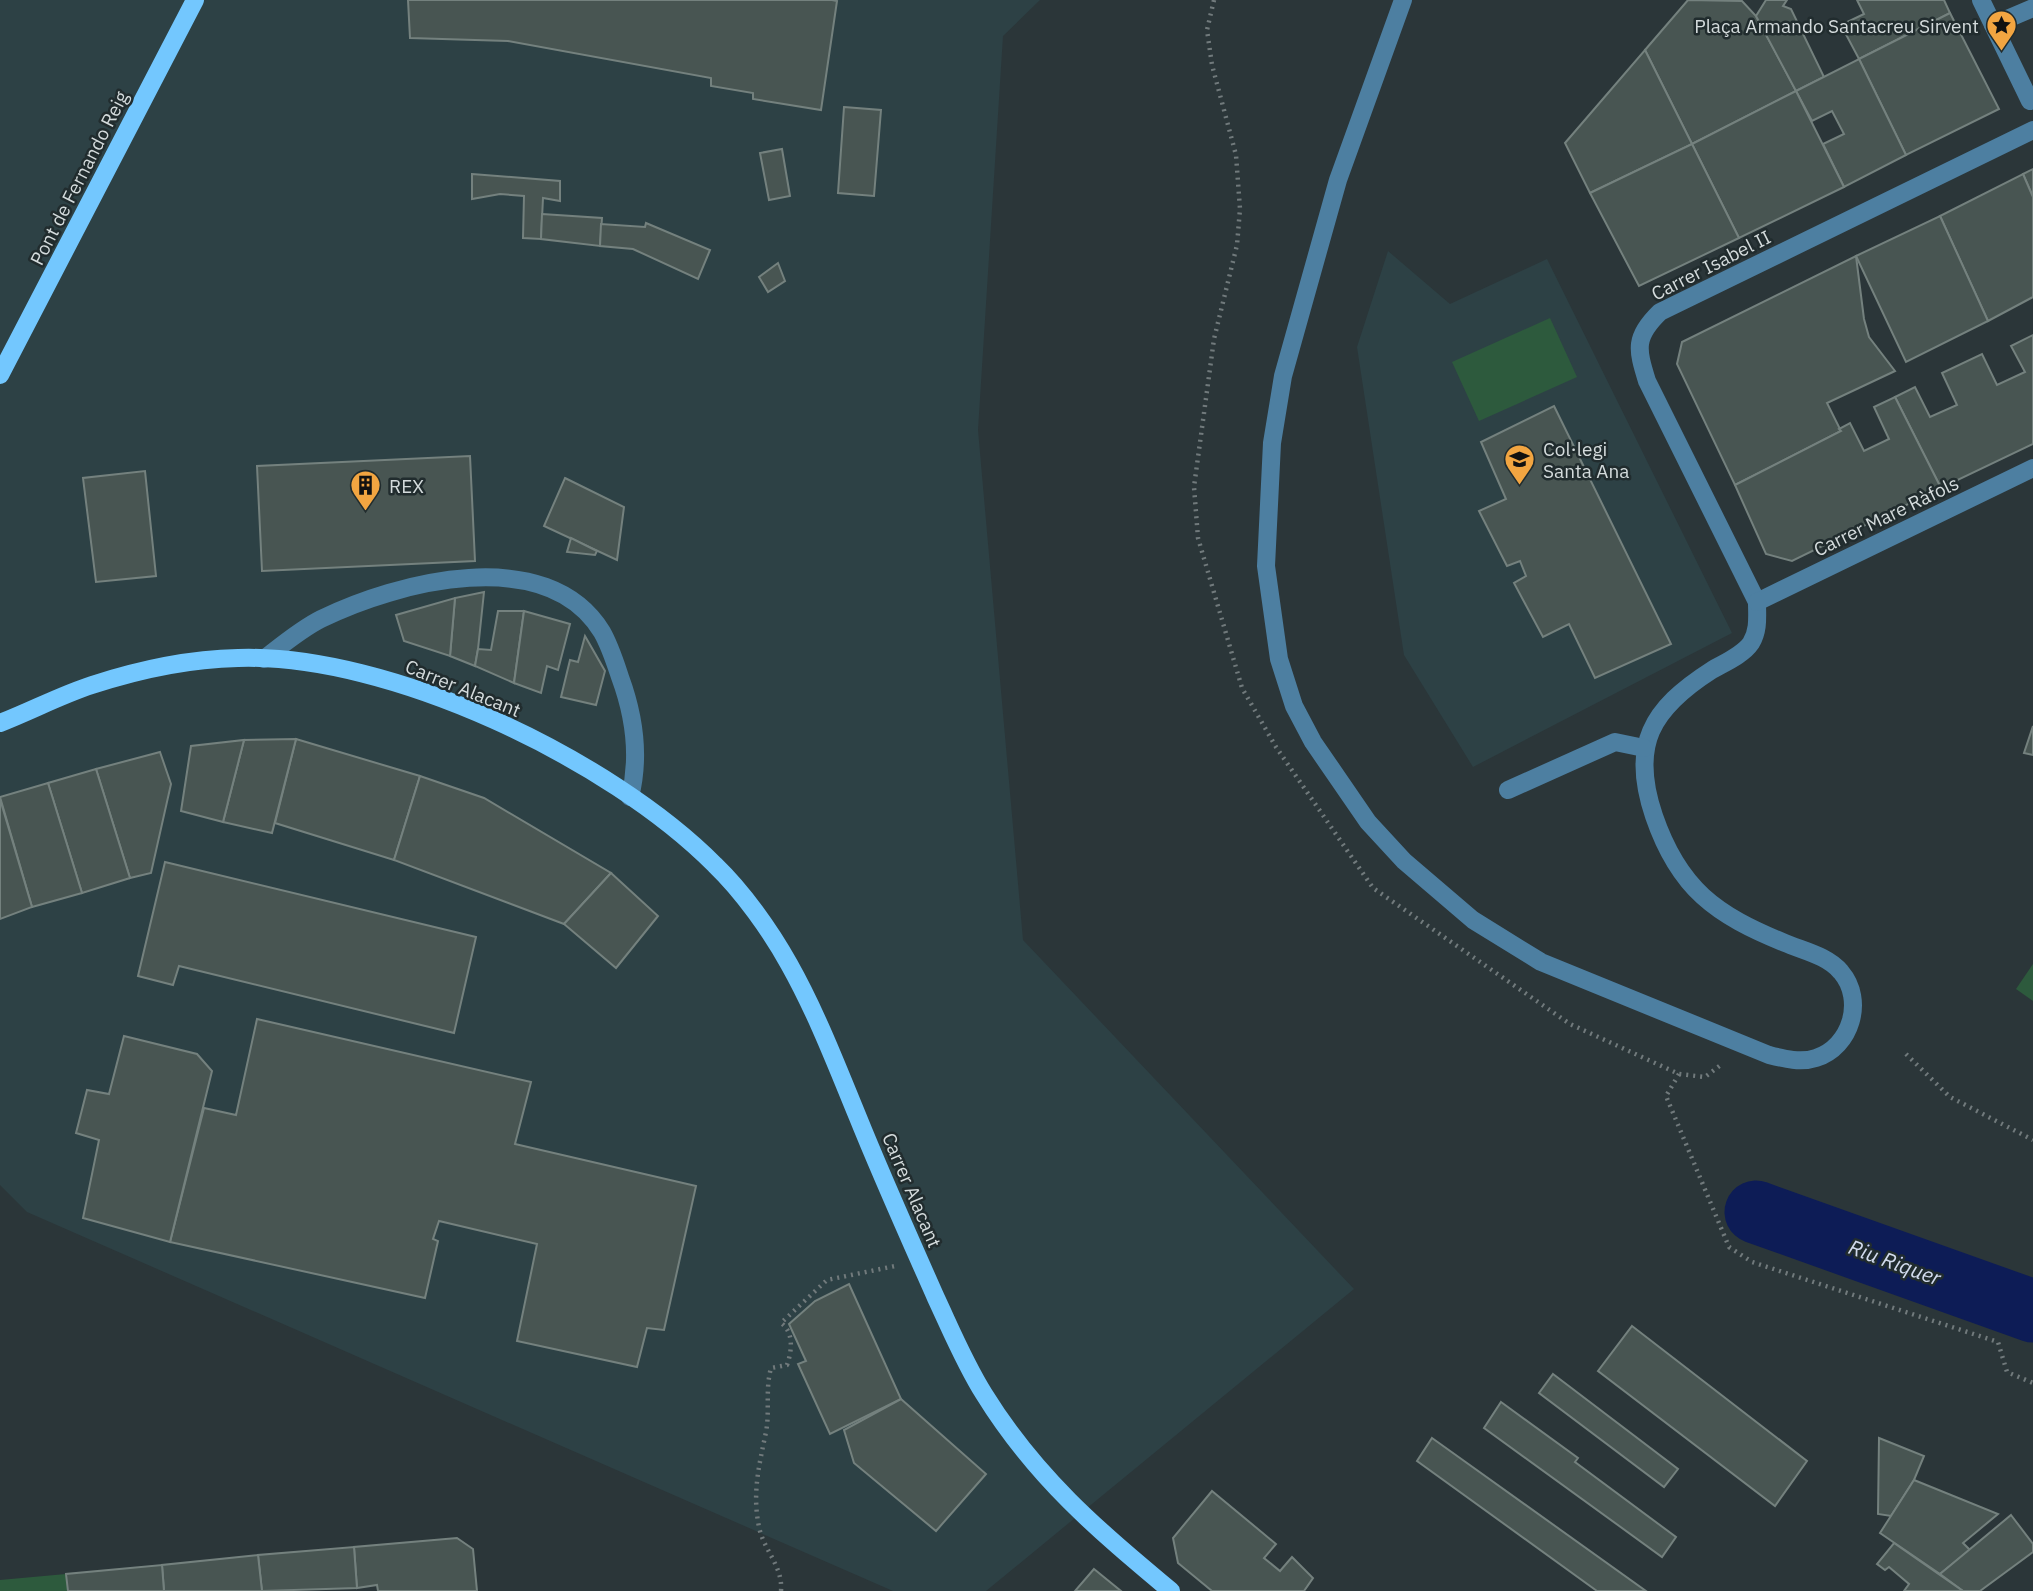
<svg xmlns="http://www.w3.org/2000/svg" width="2033" height="1591" font-family="'IBM Plex Sans',sans-serif">
	<style>
		.built { fill: #2d4145 }
		.green { fill: #2d5a3d }
		.lines { fill: none; stroke-linecap: round; stroke-linejoin: round }
		.river { stroke: #0d1c56; stroke-width: 63 }
		.building { fill: #485552; stroke: #74817e; stroke-width: 2 }
		.path { stroke: #717a7c; stroke-width: 4.5; stroke-dasharray: 2 5; stroke-linecap: butt }
		.minor { stroke: #4d7fa1; stroke-width: 18 }
		.major { stroke: #73c7fe; stroke-width: 18 }
		.labels { text-anchor: middle; dominant-baseline: central; stroke-width: 5; stroke-linejoin: round; paint-order: stroke }
		.poi-label { font-size: 19px; fill: #d4dbdc; stroke: #212c2e; text-anchor: start }
		.street-label { font-size: 19px; fill: #d4dbdc; stroke: #212c2e }
		.water-label { font-size: 21px; font-style: italic; fill: #d2dbed; stroke: #212c2e }
	</style>
	<rect width="100%" height="100%" fill="#2b3639"/>
	<!-- built -->
	<g class="built">
		<polygon points="0,0 1040,0 1003,36 978,430 1023,940 1354,1289 986,1591 893,1591 27,1212 0,1185"/>
		<polygon points="1388,251 1450,304 1547,259 1732,633 1473,767 1404,655 1357,347"/>
	</g>
	<!-- green -->
	<g class="green">
		<polygon points="1550,318 1577,377 1479,421 1452,362"/>
		<polygon points="2033,964 2033,1001 2016,989"/>
		<polygon points="66,1574 68,1591 0,1591 0,1580"/>
	</g>
	<g class="lines">
		<!-- river -->
		<polyline class="river" points="1756,1212 2033,1311"/>
	</g>
	<!-- building -->
	<g class="building">
		<polygon points="408,0 832,0 837,1 821,110 753,99 753,93 711,86 711,78 508,41 410,38"/>
		<polygon points="1688,0 1742,1 1756,16 1796,91 1692,144 1645,50"/>
		<polygon points="1766,0 1787,0 1783,6 1791,9 1824,77 1796,91 1756,16"/>
		<polygon points="1857,0 1944,0 1950,13 1859,59 1841,25 1864,14"/>
		<polygon points="1950,13 1999,109 1906,155 1859,59"/>
		<polygon points="1645,50 1692,144 1590,193 1565,143"/>
		<polygon points="1859,59 1906,155 1844,187 1823,144 1844,134 1832,111 1812,121 1796,91"/>
		<polygon points="1796,91 1844,187 1739,238 1692,144"/>
		<polygon points="844,107 881,110 874,196 838,193"/>
		<polygon points="1692,144 1739,238 1639,286 1590,193"/>
		<polygon points="782,149 790,196 769,200 760,153"/>
		<polygon points="2033,169 2033,197 2023,174"/>
		<polygon points="472,174 560,181 560,201 543,198 541,239 523,238 524,196 500,194 472,199"/>
		<polygon points="2023,174 2033,197 2033,297 1988,321 1940,216"/>
		<polygon points="542,214 602,218 600,246 541,239"/>
		<polygon points="1940,216 1988,321 1906,362 1856,256"/>
		<polygon points="646,223 710,250 698,279 633,249 600,246 601,224 645,227"/>
		<polygon points="1856,256 1864,319 1869,337 1895,371 1827,403 1841,431 1735,485 1677,364 1682,342"/>
		<polygon points="778,263 785,281 768,292 759,277"/>
		<polygon points="2033,335 2033,444 1941,488 1895,397 1915,387 1930,417 1957,405 1942,373 1982,354 1997,385 2025,372 2011,346"/>
		<polygon points="1895,397 1941,488 1792,561 1766,554 1735,485 1841,431 1839,429 1850,423 1864,451 1889,439 1874,407"/>
		<polygon points="1554,406 1671,644 1595,678 1569,624 1543,637 1514,583 1526,576 1520,561 1507,566 1479,511 1506,499 1481,442"/>
		<polygon points="470,456 475,561 262,571 257,466"/>
		<polygon points="145,471 156,576 96,582 83,478"/>
		<polygon points="565,478 624,507 617,560 544,526"/>
		<polygon points="571,538 597,551 595,555 567,552"/>
		<polygon points="484,592 478,649 475,666 450,656 455,598"/>
		<polygon points="455,598 450,656 404,641 396,615"/>
		<polygon points="498,611 524,611 514,683 475,666 478,649 491,650"/>
		<polygon points="524,611 570,624 558,670 547,666 541,693 514,683"/>
		<polygon points="585,636 605,671 596,705 561,697 570,660 578,662"/>
		<polygon points="2033,726 2033,755 2024,753"/>
		<polygon points="296,739 420,776 394,860 275,823"/>
		<polygon points="296,739 272,833 223,822 244,740"/>
		<polygon points="244,740 223,822 181,811 191,746"/>
		<polygon points="160,752 171,784 151,873 130,878 96,769"/>
		<polygon points="96,769 130,878 82,893 48,783"/>
		<polygon points="420,776 484,798 611,873 564,924 394,860"/>
		<polygon points="48,783 82,893 32,907 0,797"/>
		<polygon points="0,799 32,907 0,919"/>
		<polygon points="165,862 476,937 454,1033 179,966 173,985 138,976"/>
		<polygon points="611,873 658,916 616,968 564,924"/>
		<polygon points="257,1019 531,1082 515,1144 696,1186 664,1330 647,1328 637,1367 517,1341 537,1244 439,1221 433,1239 438,1241 425,1298 170,1242 204,1108 236,1115"/>
		<polygon points="124,1036 197,1054 212,1071 170,1242 83,1218 99,1140 76,1133 87,1090 109,1094"/>
		<polygon points="849,1284 901,1399 830,1434 798,1364 806,1361 789,1324 815,1301"/>
		<polygon points="1632,1326 1807,1461 1775,1506 1598,1371"/>
		<polygon points="1553,1374 1678,1469 1664,1487 1539,1393"/>
		<polygon points="901,1399 986,1474 936,1531 854,1463 844,1430"/>
		<polygon points="1501,1402 1578,1458 1575,1462 1676,1537 1662,1557 1484,1428"/>
		<polygon points="1432,1438 1646,1591 1597,1591 1417,1461"/>
		<polygon points="1879,1438 1924,1456 1914,1480 1891,1516 1878,1514"/>
		<polygon points="1914,1480 1998,1514 1963,1543 1970,1550 1940,1574 1880,1533"/>
		<polygon points="1212,1491 1276,1544 1264,1558 1280,1571 1292,1557 1313,1578 1304,1591 1212,1591 1178,1563 1173,1538"/>
		<polygon points="2011,1515 2033,1544 2033,1552 1980,1591 1963,1591 1940,1574"/>
		<polygon points="457,1538 473,1549 477,1591 378,1591 377,1585 357,1588 354,1547"/>
		<polygon points="1894,1543 1963,1591 1904,1591 1909,1584 1889,1567 1885,1570 1877,1564"/>
		<polygon points="354,1547 357,1588 262,1591 258,1555"/>
		<polygon points="258,1555 262,1591 164,1591 162,1565"/>
		<polygon points="162,1565 164,1591 68,1591 66,1574"/>
		<polygon points="1094,1569 1121,1591 1075,1591"/>
	</g>
	<g class="lines">
		<!-- path -->
		<g class="path">
			<polyline points="1214,0 1207,30 1212,65 1236,155 1240,209 1237,245 1214,339 1194,487 1198,538 1242,688 1276,747 1373,888 1570,1024 1679,1074 1705,1077 1722,1064"/>
			<polyline points="1906,1054 1950,1097 2033,1140"/>
			<polyline points="1679,1074 1666,1096 1729,1247 1752,1262 1998,1342 2007,1372 2033,1383"/>
			<path d="M781 1591C783 1566 764 1551 759 1527 752 1493 759 1466 766 1432 770 1411 765 1390 771 1368L787 1365C792 1351 794 1332 781 1323L827 1280 895 1266"/>
		</g>
		<!-- minor -->
		<g class="minor">
			<path d="M1403 0 1338 180 1283 376 1272 443 1266 566 1279 659 1294 706 1313 742 1368 822 1404 861 1473 920 1541 962 1769 1055C1785 1059 1801 1063 1816 1058 1851 1047 1865 1000 1841 972 1828 956 1804 951 1785 943 1716 915 1679 889 1654 816 1630 745 1651 709 1712 670 1724 663 1743 655 1751 643 1759 630 1757 616 1757 602L1647 381C1637 349 1634 337 1660 312L2033 130"/>
			<polyline points="1981,0 2030,101"/>
			<polyline points="1993,25 2033,8"/>
			<polyline points="1757,602 2033,468"/>
			<path d="M264 659C282 645 301 629 321 619 396 582 547 542 602 632 610 646 615 662 620 677 634 715 640 757 630 797"/>
			<polyline points="1508,790 1615,742 1644,748"/>
		</g>
		<!-- major -->
		<g class="major">
			<polyline points="0,375 195,0"/>
			<path d="M0 723C31 711 61 695 92 685 138 670 190 659 238 658 389 653 610 759 715 865 743 892 770 930 789 964 816 1012 836 1064 857 1115 882 1177 909 1237 936 1298 951 1330 965 1364 984 1394 1036 1478 1097 1529 1171 1591"/>
		</g>
	</g>
	<!-- icons -->
	<defs>
		<symbol id="sight-pin" viewBox="-11 -11 22 30"><path d="M0 17L-7.5 6A9.5 9.5 0 1 1 7.5 6Z" fill="#f2a541" stroke="#212c2e"/><path d="M0-6L1.8-2.2L6-1.7L2.9 1.2L3.7 5.4L0 3.3L-3.7 5.4L-2.9 1.2L-6-1.7L-1.8-2.2Z" fill="#111"/></symbol>
		<symbol id="school-pin" viewBox="-11 -11 22 30"><path d="M0 17L-7.5 6A9.5 9.5 0 1 1 7.5 6Z" fill="#f2a541" stroke="#212c2e"/><path d="M0-5L7-2L0 1L-7-2ZM-4 1L0 2.5L4 1V4Q0 6-4 4Z" fill="#111"/></symbol>
		<symbol id="building-pin" viewBox="-11 -11 22 30"><path d="M0 17L-7.5 6A9.5 9.5 0 1 1 7.5 6Z" fill="#f2a541" stroke="#212c2e"/><path d="M-4-6H4V6H1V3H-1V6H-4ZM-2.5-4.3h1.7v1.8h-1.7ZM.8-4.3h1.7v1.8H.8ZM-2.5-1h1.7V.8h-1.7ZM.8-1h1.7V.8H.8Z" fill="#111"/></symbol>
	</defs>
	<g fill-rule="evenodd">
		<use href="#sight-pin" x="1984" y="8" width="35" height="47"/>
		<use href="#school-pin" x="1502" y="442" width="35" height="47"/>
		<use href="#building-pin" x="348" y="468" width="35" height="47"/>
	</g>
	<g class="labels">
		<!-- poi labels -->
		<g class="poi-label">
			<text x="1979" y="26" text-anchor="end">Plaça Armando Santacreu Sirvent</text>
			<text x="1543" y="449">Col·legi<tspan x="1543" dy="22">Santa Ana</tspan></text>
			<text x="389" y="486">REX</text>
		</g>
		<!-- street labels -->
		<g class="street-label">
			<text transform="translate(79 178) rotate(-63)">Pont de Fernando Reig</text>
			<text transform="translate(1711 265) rotate(-27)">Carrer Isabel II</text>
			<text transform="translate(1886 516) rotate(-26)">Carrer Mare Ràfols</text>
			<text transform="translate(463 688) rotate(22)">Carrer Alacant</text>
			<text transform="translate(912 1190) rotate(67)">Carrer Alacant</text>
		</g>
		<!-- water labels -->
		<g class="water-label">
			<text transform="translate(1895 1262) rotate(20)">Riu Riquer</text>
		</g>
	</g>
</svg>
